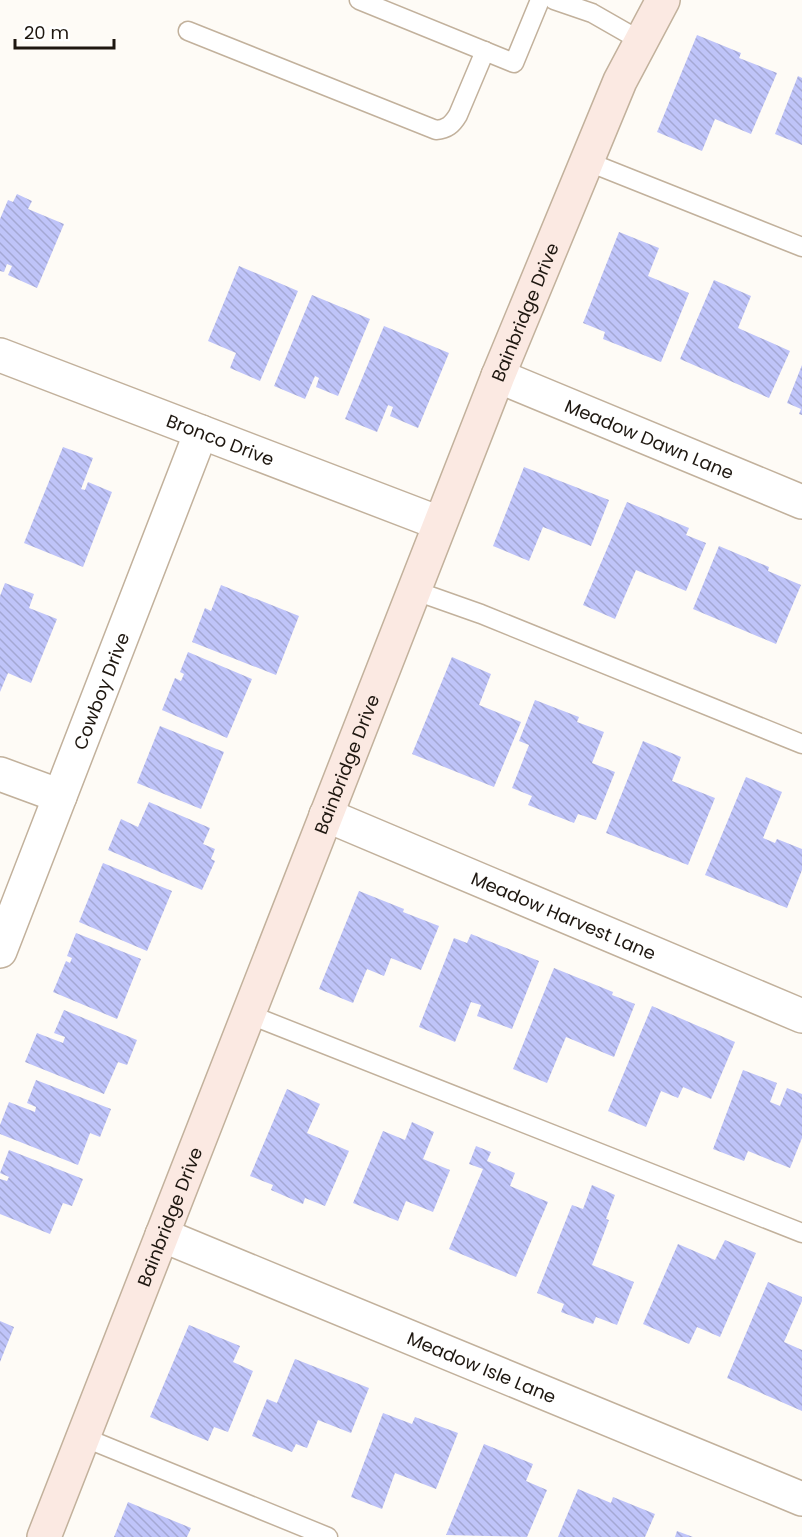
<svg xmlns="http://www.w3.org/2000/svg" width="802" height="1537" font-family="Poppins,sans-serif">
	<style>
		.building { fill: url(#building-back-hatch) }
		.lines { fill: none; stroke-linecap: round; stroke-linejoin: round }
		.lane-casing { stroke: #c2b19c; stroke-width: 21 }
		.street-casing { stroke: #c2b19c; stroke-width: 36 }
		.secondary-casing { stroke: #c2b19c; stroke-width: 36 }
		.lane { stroke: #fff; stroke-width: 18 }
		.street { stroke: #fff; stroke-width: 33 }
		.secondary { stroke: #fbe9e2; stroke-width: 33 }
		.labels { text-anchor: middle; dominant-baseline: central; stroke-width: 5; stroke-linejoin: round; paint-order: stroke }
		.street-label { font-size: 18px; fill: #1e1710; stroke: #fff }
	</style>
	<defs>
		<pattern id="building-back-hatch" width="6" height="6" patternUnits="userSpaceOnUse" patternTransform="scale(1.5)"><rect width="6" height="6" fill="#bfc4f9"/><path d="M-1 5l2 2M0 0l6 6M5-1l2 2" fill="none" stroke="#a4a8d4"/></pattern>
	</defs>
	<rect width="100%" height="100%" fill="#fefbf6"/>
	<!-- building -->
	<g class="building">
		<polygon points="697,35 741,53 739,58 777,73 751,134 715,119 702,151 657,132"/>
		<polygon points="798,76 802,78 802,145 775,134"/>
		<polygon points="17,194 32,201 28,209 64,224 37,288 8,275 12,266 7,264 4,272 0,271 0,219 8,200 13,202"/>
		<polygon points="619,232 659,248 648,276 689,293 661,362 603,339 605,332 583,323"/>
		<polygon points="239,266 298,291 260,381 230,368 236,353 208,341"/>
		<polygon points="714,280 751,296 738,328 790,351 769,398 680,359"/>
		<polygon points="312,295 370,319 338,396 316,387 319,378 315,376 305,399 274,386"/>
		<polygon points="384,326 449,353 418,428 390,416 393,407 388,405 377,432 345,419"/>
		<polygon points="802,365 802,415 799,414 801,409 787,403"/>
		<polygon points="63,447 93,458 81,489 85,490 88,482 112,492 83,567 24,543"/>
		<polygon points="524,467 609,500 591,546 543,527 529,561 493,546"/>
		<polygon points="627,502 689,528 686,535 706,543 686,591 636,570 615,619 583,605"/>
		<polygon points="719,546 769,567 768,571 801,585 776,644 693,609"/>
		<polygon points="5,583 34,594 29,608 57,619 31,683 8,673 0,692 0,596"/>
		<polygon points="221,585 299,616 276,675 192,642 205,608 211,611"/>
		<polygon points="188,652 252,679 227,738 162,710 175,678 181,681 184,674 180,672"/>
		<polygon points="452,657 491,674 479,705 521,722 494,787 412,754"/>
		<polygon points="535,700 579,717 577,722 604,732 592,763 615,772 596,820 578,814 574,823 528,805 532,796 512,788 529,745 519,741"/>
		<polygon points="160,726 224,752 201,809 137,783"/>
		<polygon points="643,741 681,757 672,781 715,798 688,865 606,833"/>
		<polygon points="746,777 782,792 763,838 775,843 777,839 802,849 802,870 787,908 705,875"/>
		<polygon points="149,802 210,828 203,844 215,849 211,859 215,861 202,890 108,850 121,819 138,827"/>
		<polygon points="103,863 172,891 147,951 79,922"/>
		<polygon points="359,891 404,909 403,912 439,926 421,970 391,958 384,976 367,969 353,1003 319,989"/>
		<polygon points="76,933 141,959 117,1019 53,992 66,961 70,963 72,958 67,956"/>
		<polygon points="471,934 539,961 512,1029 477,1016 481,1005 471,1002 455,1042 419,1027 454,938 467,943"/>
		<polygon points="554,968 613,992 612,995 635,1004 614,1057 566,1037 547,1083 513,1069"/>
		<polygon points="652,1006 735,1042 711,1099 683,1087 678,1098 661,1091 646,1127 608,1111"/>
		<polygon points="64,1010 137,1040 127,1065 118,1062 104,1094 25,1062 37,1033 63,1043 65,1037 54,1033"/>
		<polygon points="743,1070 777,1083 770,1102 780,1106 787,1088 802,1094 802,1138 790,1168 748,1151 744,1161 713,1149"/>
		<polygon points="36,1080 111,1109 100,1137 90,1133 78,1165 0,1134 0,1125 9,1102 35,1112 36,1107 27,1103"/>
		<polygon points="287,1089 320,1104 307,1133 349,1151 325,1206 305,1198 303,1204 271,1190 273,1185 250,1176"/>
		<polygon points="412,1122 434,1132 423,1159 450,1170 433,1212 406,1201 398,1221 353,1203 383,1131 405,1140"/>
		<polygon points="476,1146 491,1152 487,1161 515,1173 510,1186 548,1202 516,1277 449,1249 483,1169 469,1164"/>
		<polygon points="9,1150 83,1179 72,1206 63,1203 50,1234 0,1214 0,1179 7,1181 9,1177 0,1173"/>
		<polygon points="592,1185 615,1195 606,1219 609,1220 592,1265 634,1282 617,1325 596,1317 593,1324 561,1312 564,1304 537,1293 572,1205 583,1209"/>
		<polygon points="725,1240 756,1253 720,1337 697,1327 689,1344 643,1324 678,1244 715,1260"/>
		<polygon points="768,1282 802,1297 802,1301 784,1342 802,1350 802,1411 727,1378"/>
		<polygon points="0,1321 14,1327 0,1362"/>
		<polygon points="189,1325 240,1346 233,1362 253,1371 228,1432 214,1427 208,1441 150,1417"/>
		<polygon points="295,1359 369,1388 351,1433 318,1420 307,1448 296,1444 292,1452 252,1436 267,1399 277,1403"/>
		<polygon points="383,1413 412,1424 415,1417 458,1433 436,1489 395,1473 382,1509 351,1497"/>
		<polygon points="484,1444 533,1464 526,1481 547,1490 527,1537 446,1535"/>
		<polygon points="578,1489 611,1503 613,1497 655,1514 645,1537 558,1537"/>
		<polygon points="128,1502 191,1528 187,1537 114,1537"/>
		<polygon points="677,1531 693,1537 675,1537"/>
	</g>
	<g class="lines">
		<defs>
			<g id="lane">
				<polyline points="359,0 514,63 540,0"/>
				<polyline points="554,0 592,13 641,41"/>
				<path d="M188 31 436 130C447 129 452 125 458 115L485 51"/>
				<polyline points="586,161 802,247"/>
				<polyline points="413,590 481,614 802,744"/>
				<polyline points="248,1014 802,1233"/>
				<polyline points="83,1437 328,1537"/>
			</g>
			<g id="street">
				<path id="s1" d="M0 355 439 523"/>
				<path id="s2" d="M498 376 802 502"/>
				<polyline points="0,774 60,796"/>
				<path id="s3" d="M326 815 802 1016"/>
				<path id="s4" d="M0 951 201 432"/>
				<path id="s5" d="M162 1235 802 1499"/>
			</g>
			<g id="secondary">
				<path id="s6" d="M44 1537 498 376 620 81 663 0"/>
			</g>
		</defs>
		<!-- lane casing -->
		<use href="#lane" class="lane-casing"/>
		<!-- street casing -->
		<use href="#street" class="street-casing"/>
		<!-- secondary casing -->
		<use href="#secondary" class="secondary-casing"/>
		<!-- lane -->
		<use href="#lane" class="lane"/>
		<!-- street -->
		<use href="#street" class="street"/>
		<!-- secondary -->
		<use href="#secondary" class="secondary"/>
	</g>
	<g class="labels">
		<!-- street labels -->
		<g class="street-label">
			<text stroke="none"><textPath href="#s6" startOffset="1316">Bainbridge Drive</textPath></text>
			<text stroke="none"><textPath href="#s1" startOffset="236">Bronco Drive</textPath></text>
			<text stroke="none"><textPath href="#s2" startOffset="164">Meadow Dawn Lane</textPath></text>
			<text stroke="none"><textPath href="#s4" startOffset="279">Cowboy Drive</textPath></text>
			<text stroke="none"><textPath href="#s6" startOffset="830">Bainbridge Drive</textPath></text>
			<text stroke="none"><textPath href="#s3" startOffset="258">Meadow Harvest Lane</textPath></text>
			<text stroke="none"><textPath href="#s6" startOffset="344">Bainbridge Drive</textPath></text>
			<text stroke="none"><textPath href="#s5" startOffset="346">Meadow Isle Lane</textPath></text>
		</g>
	</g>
	<!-- scale -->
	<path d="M15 39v9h99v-9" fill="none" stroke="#1e1710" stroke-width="3"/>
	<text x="24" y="39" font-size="18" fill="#1e1710" stroke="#ffffff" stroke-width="4.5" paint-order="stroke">20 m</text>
</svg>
